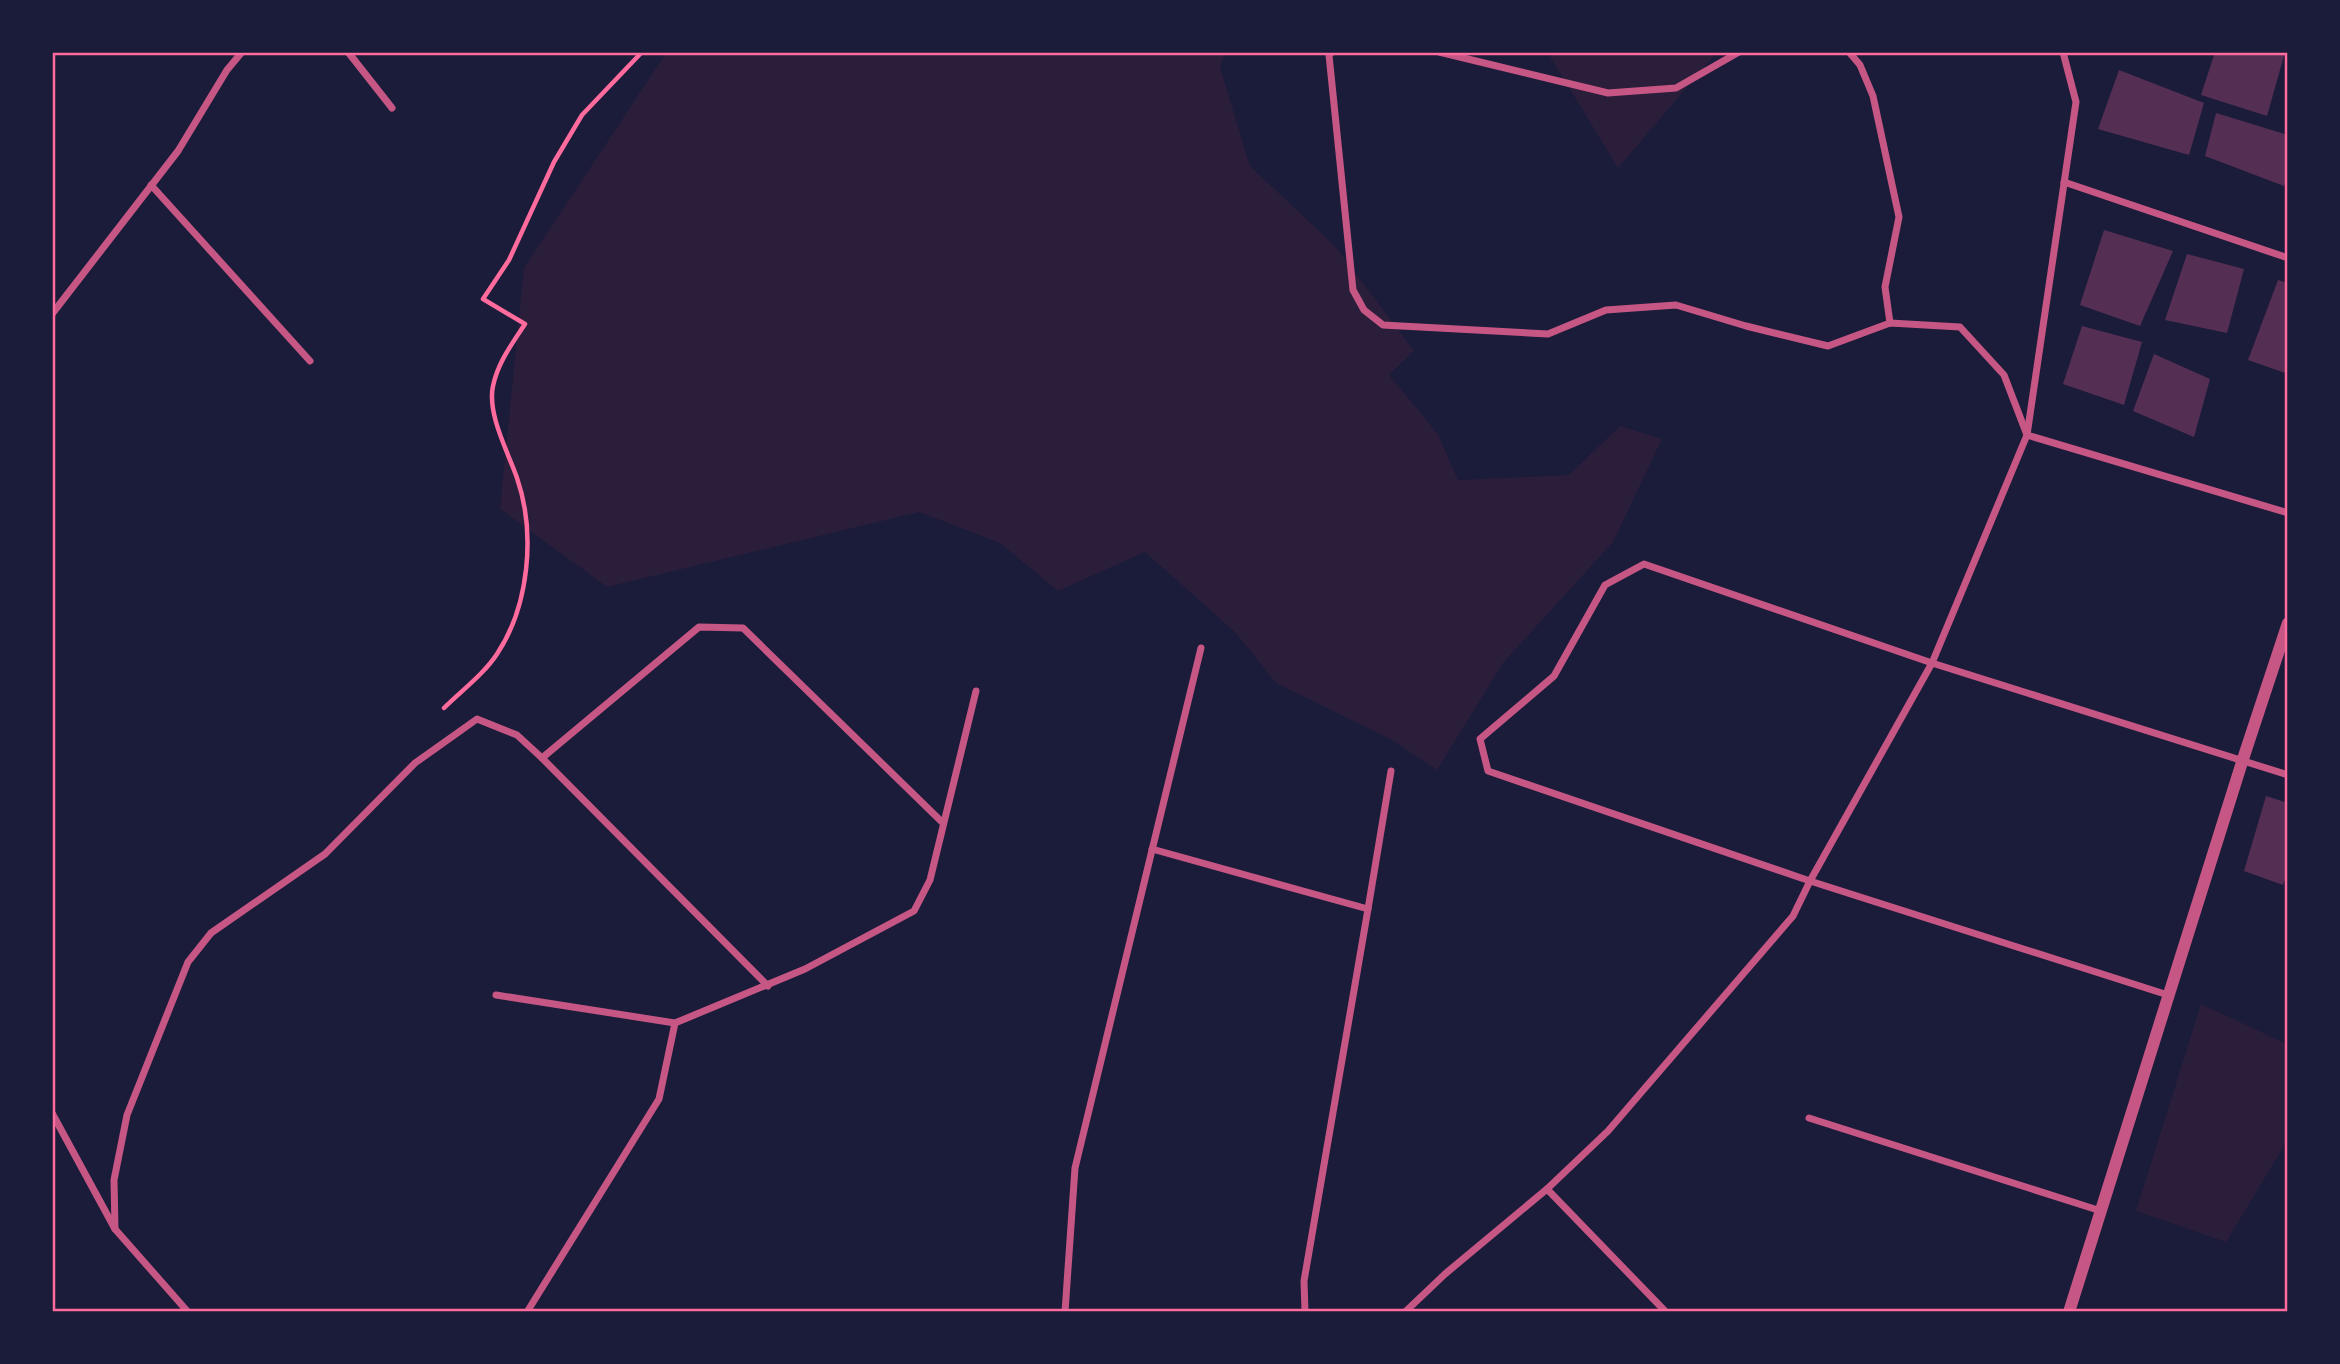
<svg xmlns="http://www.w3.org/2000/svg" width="2340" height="1364" font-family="Barlow,sans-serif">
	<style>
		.green { fill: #2a1e3b }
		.building { fill: #542f53 }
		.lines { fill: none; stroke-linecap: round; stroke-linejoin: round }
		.path { stroke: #ff6b9d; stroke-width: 4.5 }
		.minor { stroke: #c65784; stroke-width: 7 }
		.tertiary { stroke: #c65784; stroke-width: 12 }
		.neatline { fill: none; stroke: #ff6b9d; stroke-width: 2.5 }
	</style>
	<rect width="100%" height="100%" fill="#1b1b3a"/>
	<!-- green -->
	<g class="green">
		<polygon points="666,53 1225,53 1220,67 1250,166 1335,246 1414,351 1389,375 1438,434 1458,480 1569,475 1620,426 1662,439 1613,542 1503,663 1437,770 1392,740 1276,683 1236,633 1145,552 1058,591 1000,543 919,512 607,587 500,509 524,268"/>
		<polygon points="1548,53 1716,53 1618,168"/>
		<polygon points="2201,1004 2287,1044 2287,1141 2226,1242 2136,1211"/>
	</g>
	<!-- building -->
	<g class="building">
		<polygon points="2215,52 2285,52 2267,116 2201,95"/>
		<polygon points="2119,70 2204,103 2189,155 2098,129"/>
		<polygon points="2216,113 2288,135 2288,178 2284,186 2205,156"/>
		<polygon points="2104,230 2173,251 2140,326 2080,305"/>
		<polygon points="2187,254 2244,269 2227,333 2165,320"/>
		<polygon points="2278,280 2288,283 2288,374 2248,360"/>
		<polygon points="2082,326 2142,342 2124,405 2063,384"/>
		<polygon points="2154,354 2210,379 2194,437 2133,411"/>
		<polygon points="2266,796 2288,803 2288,870 2283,885 2244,871"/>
	</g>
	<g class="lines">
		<!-- path -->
		<path class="path" d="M444 708C461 691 484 674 497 654 529 606 536 533 517 478 508 452 487 414 493 386 498 362 512 344 525 324L483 299 509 260 554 162 582 115 642 52"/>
		<!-- minor -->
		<g class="minor">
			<polyline points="348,52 392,108"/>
			<polyline points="1332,52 1329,55 1353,290 1364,310 1383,325 1548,334 1606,310 1676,305 1746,326 1828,346 1890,323 1960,327 2004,375 2027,435 2288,513"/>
			<polyline points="1439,52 1608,93 1676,88 1739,52"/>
			<polyline points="1849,52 1860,65 1873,96 1899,217 1885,287 1890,323"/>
			<polyline points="2064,182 2288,258"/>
			<polyline points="151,185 310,361"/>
			<polyline points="52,314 178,151 227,70 242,52"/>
			<polyline points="542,758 699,627 743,628 943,823"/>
			<polyline points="1152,849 1368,909 1304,1281 1305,1312"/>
			<polyline points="1368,909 1391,771"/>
			<polyline points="496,995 675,1023"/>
			<polyline points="2168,995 1810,881 1488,771 1480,739 1554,676 1605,585 1644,564 1932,663 2288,775"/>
			<polyline points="52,1113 115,1229 188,1312"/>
			<polyline points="1809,1118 2101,1211"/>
			<polyline points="1547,1189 1664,1310"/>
			<polyline points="115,1229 114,1180 127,1115 188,962 211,933 325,854 415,763 477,719 517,735 542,758 768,986"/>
			<polyline points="527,1312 659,1099 675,1023 805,969 914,911 930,880 976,691"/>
			<polyline points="1065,1312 1075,1168 1201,648"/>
			<polyline points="1405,1312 1445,1274 1547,1189 1608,1131 1793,916 1810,881 1932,663 2027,435 2076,102 2063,52"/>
		</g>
		<!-- tertiary -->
		<polyline class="tertiary" points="2069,1312 2243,759 2288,623"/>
	</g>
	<!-- border -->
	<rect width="2340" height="1364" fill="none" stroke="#1b1b3a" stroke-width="108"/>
	<rect x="54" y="54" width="2232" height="1256" class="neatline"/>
</svg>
